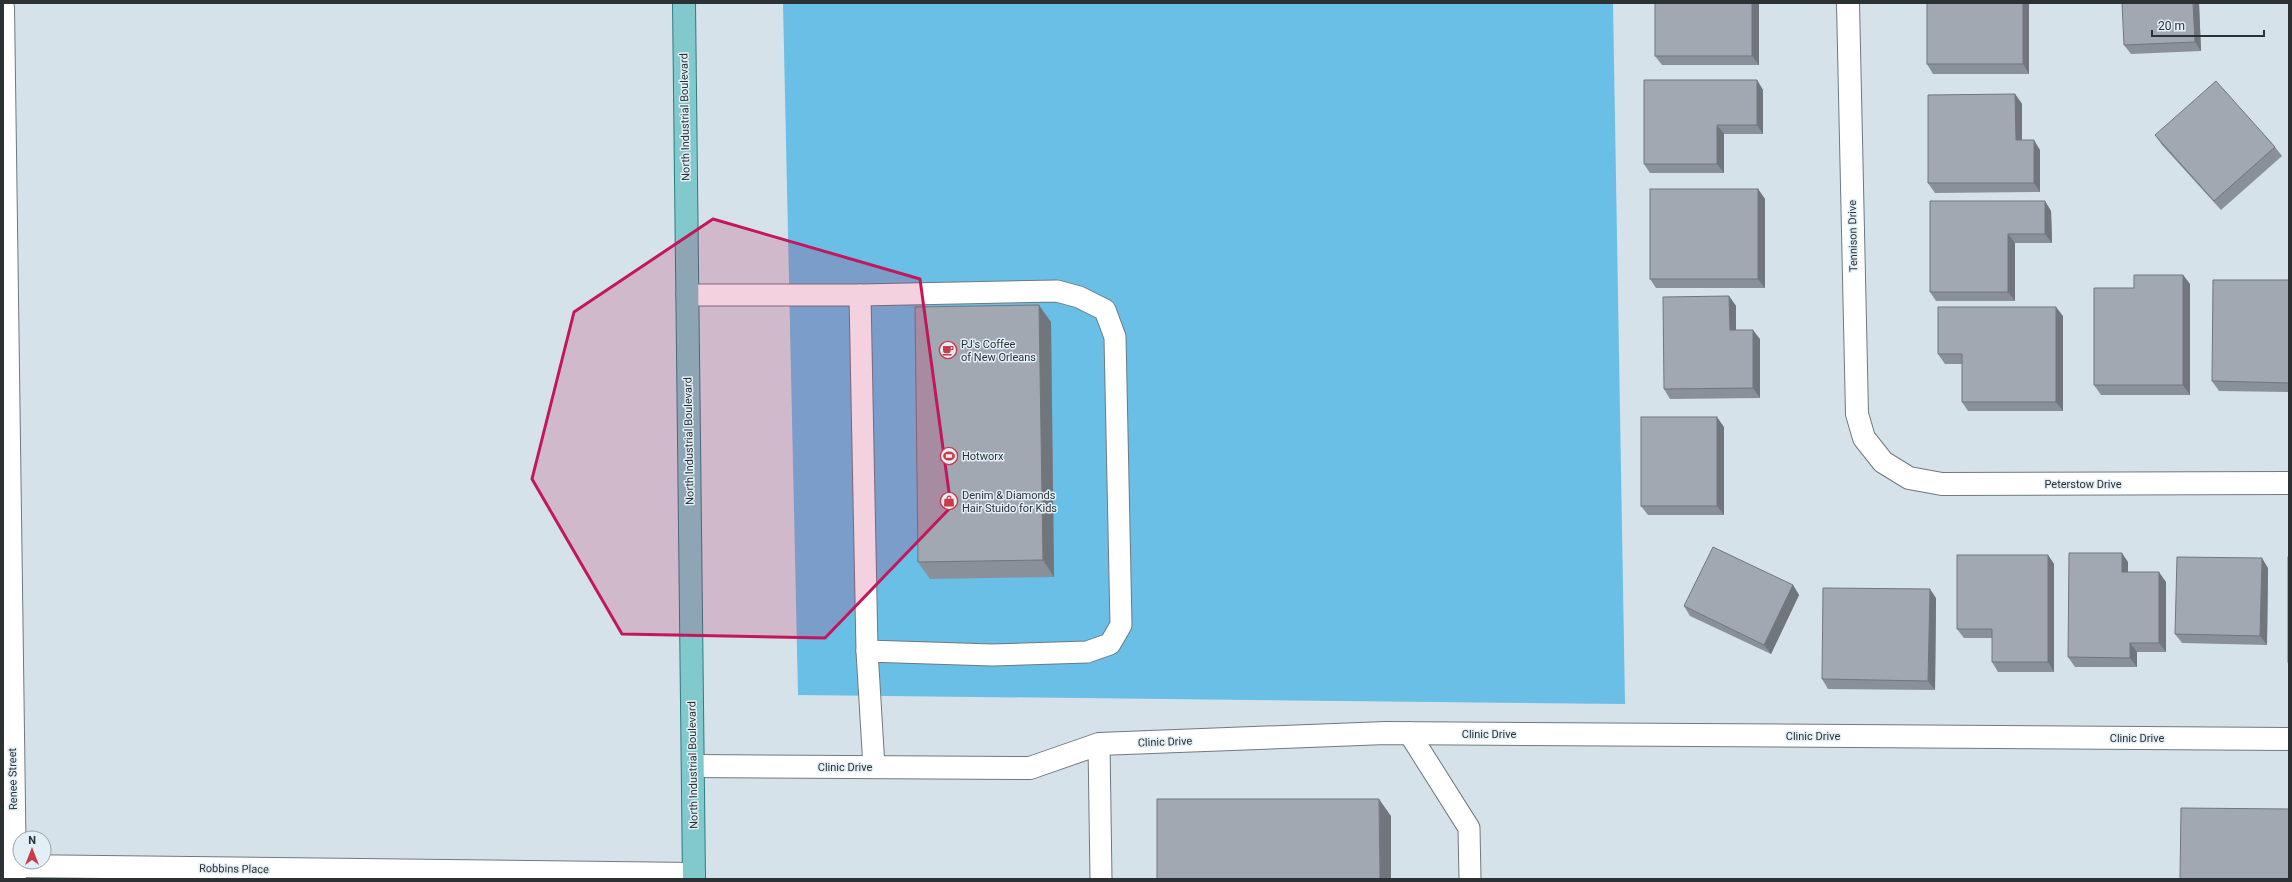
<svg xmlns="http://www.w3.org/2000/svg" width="2292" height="882" font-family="Roboto,sans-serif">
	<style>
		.green { fill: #69bfe6 }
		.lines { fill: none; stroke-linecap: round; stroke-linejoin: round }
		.lane-casing { stroke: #6e7a80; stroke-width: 23 }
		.street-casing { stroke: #6e7a80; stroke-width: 24 }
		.primary-casing { stroke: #2d7c81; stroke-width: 24 }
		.lane { stroke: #fff; stroke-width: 21 }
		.street { stroke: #fff; stroke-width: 22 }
		.primary { stroke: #81c9cd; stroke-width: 22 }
		.wall { fill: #8a9099 }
		.shaded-wall { fill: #71767d }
		.building { fill: #a1a8b2; stroke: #71767d }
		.marked { fill: #c2185b; fill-opacity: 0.2; stroke: #c2185b; stroke-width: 3; stroke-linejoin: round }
		.labels { text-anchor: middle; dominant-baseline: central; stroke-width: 3; stroke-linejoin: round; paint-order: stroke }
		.street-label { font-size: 11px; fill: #2c3134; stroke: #e2eff6 }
		.poi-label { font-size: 11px; fill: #2c3134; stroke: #e2eff6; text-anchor: start }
	</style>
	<rect width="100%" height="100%" fill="#d5e2e9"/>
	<!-- green -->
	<polygon class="green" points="783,3 1613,3 1625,704 798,695"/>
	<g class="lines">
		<defs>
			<g id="lane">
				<polyline points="687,295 860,295 1057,291 1079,297 1105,310 1115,337 1121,625 1110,644 1087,652 992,655 867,651 874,767"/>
				<polyline points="860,295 867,651"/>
				<polyline points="1409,733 1469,828 1470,879"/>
				<polyline points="1099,744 1101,879"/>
			</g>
			<g id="street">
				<polyline points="1848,3 1857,414 1864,438 1883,462 1909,478 1942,484 2289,483"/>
				<polyline points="3,7 15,879"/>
				<polyline points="693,766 1030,768 1099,744 1386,733 2289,739"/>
				<polyline points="15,866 694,874"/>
			</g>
			<polyline id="primary" points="684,3 694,879"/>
		</defs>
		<!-- lane casing -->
		<use href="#lane" class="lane-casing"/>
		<!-- street casing -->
		<use href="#street" class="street-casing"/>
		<!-- primary casing -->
		<use href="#primary" class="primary-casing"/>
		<!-- lane -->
		<use href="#lane" class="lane"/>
		<!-- street -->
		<use href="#street" class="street"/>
		<!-- primary -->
		<use href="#primary" class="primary"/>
	</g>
	<!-- wall -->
	<g class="wall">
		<polygon points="1759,3 1759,65 1662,65 1655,56"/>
		<polygon points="2029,3 2029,74 1933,74 1927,64"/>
		<polygon points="2199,3 2201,51 2131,54 2124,45"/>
		<polygon points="1757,80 1763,90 1763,134 1724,134 1724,173 1650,173 1644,164"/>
		<polygon points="2015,94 2022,104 2022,140 2040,150 2040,192 1935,193 1928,183"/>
		<polygon points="2155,135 2275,147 2282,156 2221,210 2162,145"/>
		<polygon points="1758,189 1765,199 1765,288 1656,288 1650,279"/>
		<polygon points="2045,201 2051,211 2052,243 2015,243 2015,301 1936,301 1930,292"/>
		<polygon points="2183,275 2190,284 2190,395 2101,395 2094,385 2134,288"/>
		<polygon points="2289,280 2289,392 2219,391 2212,381"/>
		<polygon points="1729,296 1736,306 1736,330 1760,339 1760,398 1670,399 1664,389"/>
		<polygon points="2063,316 2063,411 1968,411 1962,402 1962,364 1945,364 1938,354"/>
		<polygon points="1051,322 1054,577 930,579 918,562"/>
		<polygon points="1724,427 1724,515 1648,515 1641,506"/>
		<polygon points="2048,555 2054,564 2054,672 1998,672 1992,662 1992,638 1964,638 1957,629"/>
		<polygon points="2128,562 2128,572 2166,582 2166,652 2137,652 2137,667 2075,667 2068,657"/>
		<polygon points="2268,568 2267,645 2182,643 2175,634"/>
		<polygon points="1793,585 1799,595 1771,654 1690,616 1684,606"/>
		<polygon points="1936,598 1935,690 1828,689 1822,679"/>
	</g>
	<!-- shaded-wall -->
	<g class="shaded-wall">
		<polygon points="1752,3 1759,3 1759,65 1752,56"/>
		<polygon points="2023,3 2029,3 2029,74 2023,64"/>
		<polygon points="2193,3 2199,3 2201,51 2195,42"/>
		<polygon points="1757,80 1763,90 1763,134 1757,125"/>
		<polygon points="2015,94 2022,104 2022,150 2016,140"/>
		<polygon points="1717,125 1724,134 1724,173 1717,164"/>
		<polygon points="2034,140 2040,150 2040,192 2034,183"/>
		<polygon points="1758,189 1765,199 1765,288 1758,279"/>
		<polygon points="2045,201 2051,211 2052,243 2045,234"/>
		<polygon points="2008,234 2015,243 2015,301 2008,292"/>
		<polygon points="2183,275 2190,284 2190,395 2183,385"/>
		<polygon points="1729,296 1736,306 1736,339 1730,330"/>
		<polygon points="1039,305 1051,322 1054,577 1043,560"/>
		<polygon points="2056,307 2063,316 2063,411 2056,402"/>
		<polygon points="1753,330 1760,339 1760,398 1753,388"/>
		<polygon points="1717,417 1724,427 1724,515 1717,506"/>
		<polygon points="2122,553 2128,562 2128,582 2122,572"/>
		<polygon points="2048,555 2054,564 2054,672 2048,662"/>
		<polygon points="2262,558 2268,568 2267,645 2260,636"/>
		<polygon points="2159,572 2166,582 2166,652 2159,643"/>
		<polygon points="1793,585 1799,595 1771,654 1764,645"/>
		<polygon points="1930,589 1936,598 1935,690 1928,681"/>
		<polygon points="2130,643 2137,652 2137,667 2130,658"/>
		<polygon points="1379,799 1391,816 1391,879 1380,879"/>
	</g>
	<!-- building -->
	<g class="building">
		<rect x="1655" y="3" width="97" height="53"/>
		<rect x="1927" y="3" width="96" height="61"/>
		<polygon points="2122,3 2193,3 2195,42 2124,45"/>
		<polygon points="1644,80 1757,80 1757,125 1717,125 1717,164 1644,164"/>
		<polygon points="2216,81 2275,147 2214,201 2155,135"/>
		<polygon points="2015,94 2016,140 2034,140 2034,183 1928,183 1928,95"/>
		<rect x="1650" y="189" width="108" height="90"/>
		<polygon points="1930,201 2045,201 2045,234 2008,234 2008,292 1930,292"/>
		<polygon points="2134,275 2183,275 2183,385 2094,385 2094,288 2134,288"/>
		<polygon points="2213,280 2289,280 2289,383 2212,381"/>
		<polygon points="1729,296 1730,330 1753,330 1753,388 1664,389 1663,297"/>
		<polygon points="1039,305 1043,560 918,562 915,307"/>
		<polygon points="1938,307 2056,307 2056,402 1962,402 1962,354 1938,354"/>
		<rect x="1641" y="417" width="76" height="89"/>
		<polygon points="1713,547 1793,585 1764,645 1684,606"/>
		<polygon points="2069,553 2122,553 2122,572 2159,572 2159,643 2130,643 2130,658 2068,657"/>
		<polygon points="1957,555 2048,555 2048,662 1992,662 1992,629 1957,629"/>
		<polygon points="2177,557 2262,558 2260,636 2175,634"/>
		<rect x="2288" y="557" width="1" height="105"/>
		<polygon points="1823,588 1930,589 1928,681 1822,679"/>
		<polygon points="1157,799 1379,799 1380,879 1157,879"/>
		<polygon points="2181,808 2289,809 2289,879 2180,879"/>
	</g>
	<!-- marked area -->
	<path class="marked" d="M713 219 920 279 951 507 825 638 622 634 532 479 574 312Z"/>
	<!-- icons -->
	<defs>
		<symbol id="cafe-ring" viewBox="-11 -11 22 22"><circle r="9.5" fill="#e2eff6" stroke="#ca3a49" stroke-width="1.5"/><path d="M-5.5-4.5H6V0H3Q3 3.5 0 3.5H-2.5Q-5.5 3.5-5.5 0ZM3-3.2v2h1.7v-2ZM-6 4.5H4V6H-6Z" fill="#ca3a49"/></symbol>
		<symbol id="stadium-ring" viewBox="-11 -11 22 22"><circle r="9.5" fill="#e2eff6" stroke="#ca3a49" stroke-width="1.5"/><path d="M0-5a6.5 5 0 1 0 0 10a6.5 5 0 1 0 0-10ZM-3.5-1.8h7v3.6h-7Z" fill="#ca3a49"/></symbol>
		<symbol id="shop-ring" viewBox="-11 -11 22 22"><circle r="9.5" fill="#e2eff6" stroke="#ca3a49" stroke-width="1.5"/><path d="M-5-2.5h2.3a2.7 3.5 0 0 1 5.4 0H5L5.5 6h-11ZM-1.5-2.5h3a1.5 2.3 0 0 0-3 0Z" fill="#ca3a49"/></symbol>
	</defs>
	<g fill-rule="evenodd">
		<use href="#cafe-ring" x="938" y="340" width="20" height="20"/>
		<use href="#stadium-ring" x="939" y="446" width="20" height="20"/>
		<use href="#shop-ring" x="939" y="491" width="20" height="20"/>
	</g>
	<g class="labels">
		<!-- street labels -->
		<g class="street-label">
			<text transform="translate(685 117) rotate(-91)">North Industrial Boulevard</text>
			<text transform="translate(1853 236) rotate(-91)">Tennison Drive</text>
			<text transform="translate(689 441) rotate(-91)">North Industrial Boulevard</text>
			<text x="2083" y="484">Peterstow Drive</text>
			<text x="1489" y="734">Clinic Drive</text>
			<text x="1813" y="736">Clinic Drive</text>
			<text x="2137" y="738">Clinic Drive</text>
			<text transform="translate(1165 742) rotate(-2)">Clinic Drive</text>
			<text transform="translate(693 765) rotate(-91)">North Industrial Boulevard</text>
			<text x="845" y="767">Clinic Drive</text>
			<text transform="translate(13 779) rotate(-91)">Renee Street</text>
			<text transform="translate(234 869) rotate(1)">Robbins Place</text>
		</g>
		<!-- poi labels -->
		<g class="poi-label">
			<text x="961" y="344">PJ's Coffee<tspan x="961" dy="13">of New Orleans</tspan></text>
			<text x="962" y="456">Hotworx</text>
			<text x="962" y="495">Denim &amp; Diamonds<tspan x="962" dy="13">Hair Stuido for Kids</tspan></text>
		</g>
	</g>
	<!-- border -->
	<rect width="2292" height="882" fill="none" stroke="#2c3134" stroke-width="8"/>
	<!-- north arrow -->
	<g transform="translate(32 850)"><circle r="19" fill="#e2eff6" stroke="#99a3a8"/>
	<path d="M0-3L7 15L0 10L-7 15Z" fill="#ca3a49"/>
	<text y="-6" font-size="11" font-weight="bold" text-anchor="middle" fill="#2c3134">N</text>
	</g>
	<!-- scale -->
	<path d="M2152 30v6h112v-6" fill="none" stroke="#2c3134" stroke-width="2"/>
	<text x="2158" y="30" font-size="12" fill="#2c3134" stroke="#e2eff6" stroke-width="3" paint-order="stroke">20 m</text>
</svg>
